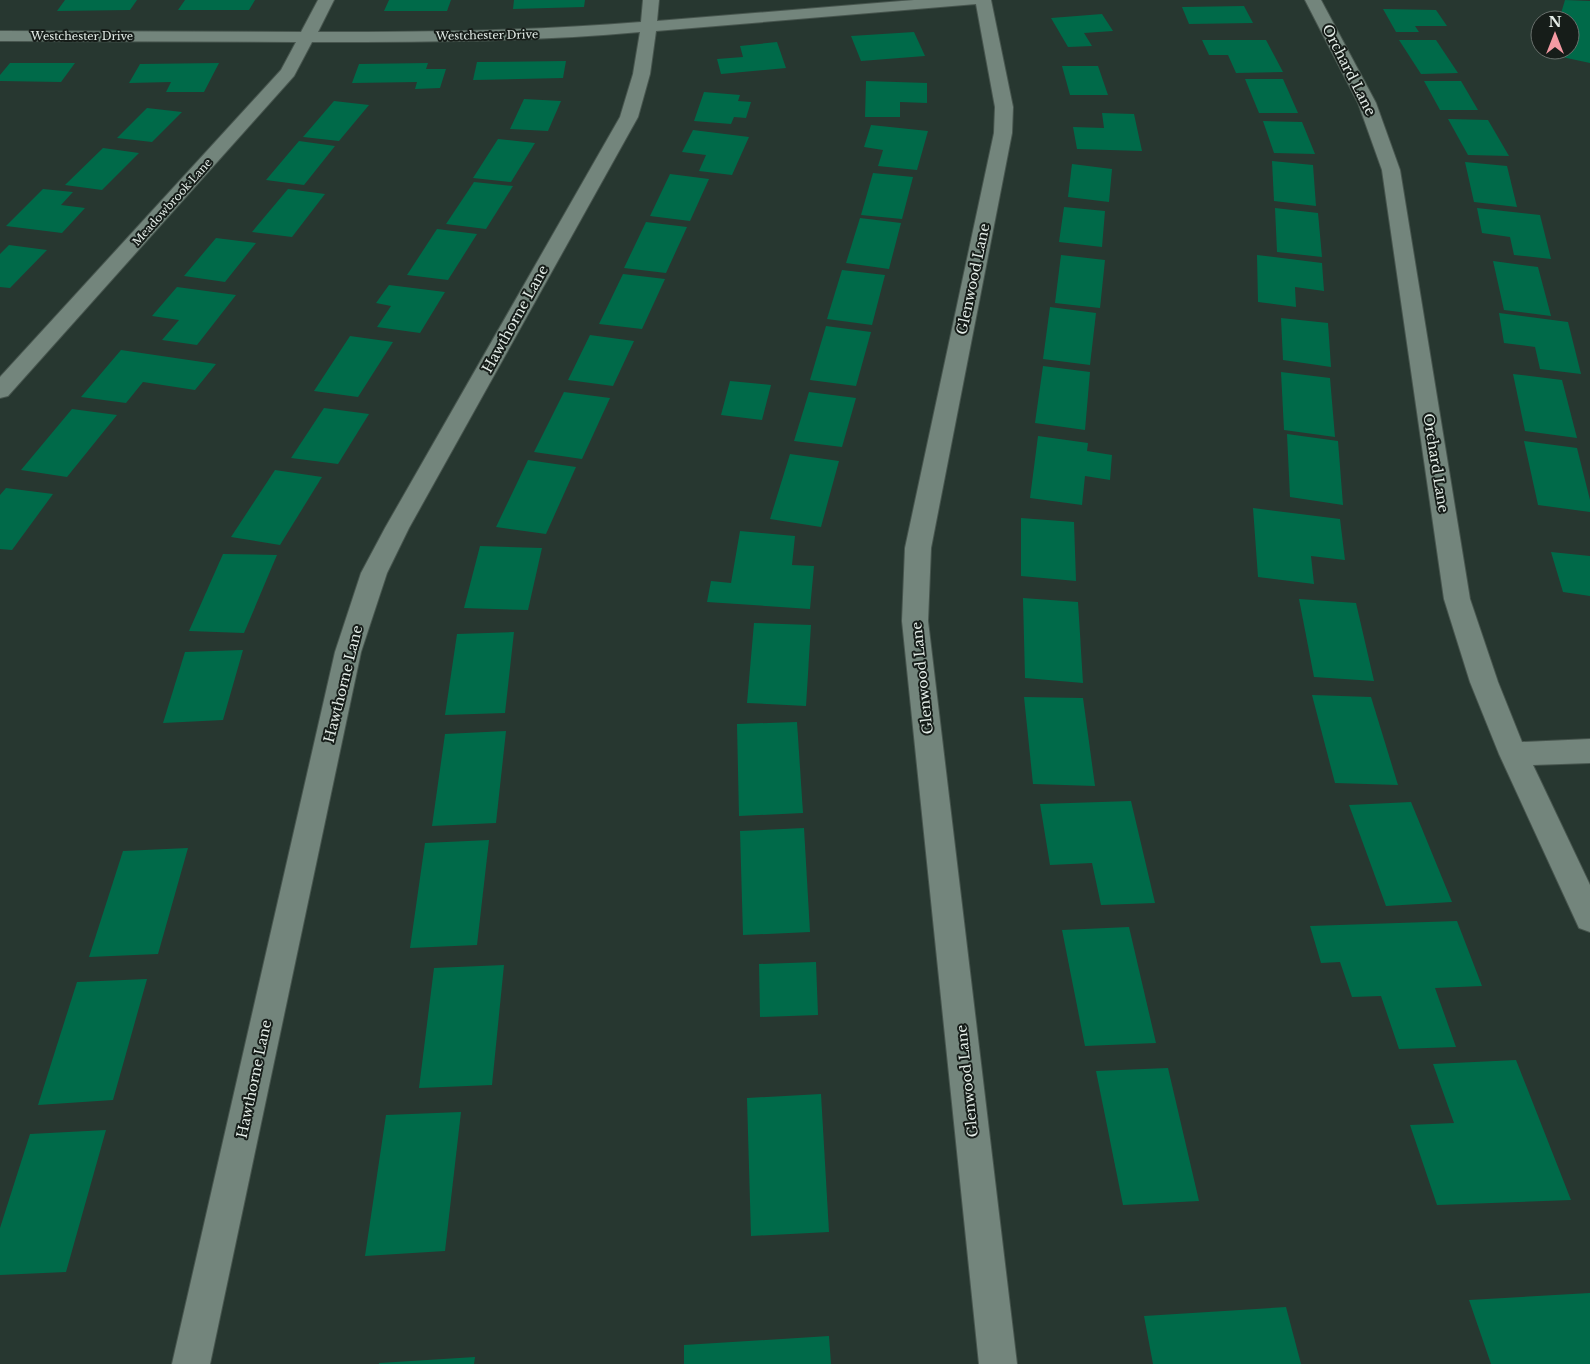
<svg xmlns="http://www.w3.org/2000/svg" width="1590" height="1364" font-family="'Libre Baskerville',serif">
	<style>
		.building { fill: #006a49 }
		.lines { fill: none; stroke-linecap: round; stroke-linejoin: round }
		.minor-casing { stroke: #47554e; stroke-width: 2 }
		.minor { fill: #73857c; fill-rule: evenodd }
		.labels { text-anchor: middle; dominant-baseline: central; stroke-width: 4; stroke-linejoin: round; paint-order: stroke }
		.far-street-label { font-size: 11px; fill: #e4ede8; stroke: #161d19 }
		.street-label { font-size: 14px; fill: #e4ede8; stroke: #161d19 }
	</style>
	<rect width="100%" height="100%" fill="#273730"/>
	<!-- building -->
	<g class="building">
		<polygon points="65,0 137,0 130,10 57,11"/>
		<polygon points="185,0 255,0 249,10 178,10"/>
		<polygon points="389,0 451,0 447,11 384,11"/>
		<polygon points="514,0 585,0 584,7 513,9"/>
		<polygon points="1565,0 1590,1 1590,63 1548,54 1549,50 1570,50 1570,20 1559,20"/>
		<polygon points="1244,6 1253,23 1189,24 1182,7"/>
		<polygon points="1383,9 1436,10 1447,26 1415,26 1419,32 1396,32"/>
		<polygon points="1102,14 1113,31 1084,33 1092,46 1068,47 1051,18"/>
		<polygon points="914,32 925,56 861,61 851,36"/>
		<polygon points="1202,40 1266,40 1283,72 1236,73 1228,55 1209,55"/>
		<polygon points="1399,40 1436,40 1458,73 1421,74"/>
		<polygon points="777,42 786,68 721,74 717,59 743,57 740,46"/>
		<polygon points="566,61 563,78 473,80 477,62"/>
		<polygon points="10,63 75,63 61,82 0,81 0,75"/>
		<polygon points="219,63 204,92 166,92 171,82 129,83 140,64"/>
		<polygon points="428,63 426,69 446,69 440,88 415,89 417,82 352,83 359,64"/>
		<polygon points="1062,66 1098,66 1108,95 1070,95"/>
		<polygon points="1245,79 1283,79 1298,113 1259,113"/>
		<polygon points="866,81 927,83 927,103 900,102 900,117 865,117"/>
		<polygon points="1424,81 1461,81 1478,110 1440,110"/>
		<polygon points="704,92 740,95 738,101 751,102 746,118 734,117 731,124 694,121"/>
		<polygon points="524,99 561,101 548,131 510,129"/>
		<polygon points="334,101 369,105 339,141 303,137"/>
		<polygon points="147,108 182,112 152,142 117,138"/>
		<polygon points="1102,113 1134,114 1142,151 1077,149 1073,127 1104,128"/>
		<polygon points="1448,119 1488,120 1509,156 1468,155"/>
		<polygon points="1263,121 1302,122 1315,154 1274,153"/>
		<polygon points="871,125 928,131 917,170 878,166 883,150 864,147"/>
		<polygon points="693,130 749,137 732,175 699,171 706,155 682,152"/>
		<polygon points="498,139 535,143 511,182 473,178"/>
		<polygon points="299,141 335,146 304,185 266,180"/>
		<polygon points="103,148 139,153 102,190 65,185"/>
		<polygon points="1272,161 1313,165 1316,206 1274,201"/>
		<polygon points="1465,162 1507,166 1517,207 1474,202"/>
		<polygon points="1072,164 1112,169 1109,202 1068,197"/>
		<polygon points="873,173 913,177 902,219 861,215"/>
		<polygon points="670,174 709,179 690,221 650,216"/>
		<polygon points="474,182 513,186 486,229 446,224"/>
		<polygon points="43,189 73,192 61,205 85,208 62,233 6,226"/>
		<polygon points="288,189 325,194 292,237 252,232"/>
		<polygon points="1064,207 1105,211 1102,247 1059,242"/>
		<polygon points="1275,208 1318,213 1322,257 1277,252"/>
		<polygon points="1477,208 1540,215 1551,259 1514,255 1510,237 1482,233"/>
		<polygon points="860,218 901,223 889,269 846,263"/>
		<polygon points="646,222 687,227 666,273 624,268"/>
		<polygon points="437,229 477,234 448,280 407,275"/>
		<polygon points="216,238 256,243 225,282 184,276"/>
		<polygon points="9,245 47,250 10,288 0,287 0,254"/>
		<polygon points="1061,255 1105,260 1100,308 1055,303"/>
		<polygon points="1257,255 1322,263 1324,291 1295,287 1296,307 1258,302"/>
		<polygon points="1493,261 1538,267 1551,316 1504,310"/>
		<polygon points="842,270 885,275 872,325 827,319"/>
		<polygon points="623,274 665,279 642,329 599,324"/>
		<polygon points="389,285 445,292 420,333 377,327 391,306 376,303"/>
		<polygon points="177,287 236,295 197,345 162,340 179,320 152,316"/>
		<polygon points="1050,307 1096,313 1090,365 1043,359"/>
		<polygon points="1499,313 1568,322 1581,374 1540,369 1535,347 1504,343"/>
		<polygon points="1281,318 1328,323 1331,367 1283,360"/>
		<polygon points="826,326 871,332 856,386 810,380"/>
		<polygon points="590,335 634,341 613,386 568,380"/>
		<polygon points="350,336 393,342 358,397 314,391"/>
		<polygon points="121,350 216,364 195,390 143,382 126,403 81,397"/>
		<polygon points="1043,366 1090,372 1085,430 1035,423"/>
		<polygon points="1281,372 1330,378 1335,437 1284,430"/>
		<polygon points="1513,374 1562,380 1577,438 1525,431"/>
		<polygon points="730,381 771,385 762,420 721,415"/>
		<polygon points="564,392 610,398 582,459 534,452"/>
		<polygon points="809,392 856,398 842,447 794,441"/>
		<polygon points="324,408 369,414 338,464 291,458"/>
		<polygon points="72,409 117,415 67,477 21,470"/>
		<polygon points="1287,434 1338,441 1343,505 1290,497"/>
		<polygon points="1038,436 1088,443 1087,451 1112,455 1110,480 1085,476 1082,505 1030,498"/>
		<polygon points="1524,441 1577,448 1590,500 1590,512 1538,505"/>
		<polygon points="790,454 839,461 821,527 770,519"/>
		<polygon points="528,460 576,467 546,534 496,527"/>
		<polygon points="275,470 322,477 280,545 231,537"/>
		<polygon points="6,488 53,494 12,550 0,549 0,495"/>
		<polygon points="1253,508 1340,519 1345,560 1311,556 1314,584 1258,577"/>
		<polygon points="1021,518 1074,522 1076,581 1021,576"/>
		<polygon points="740,531 795,536 792,565 814,566 810,609 707,602 711,581 731,583"/>
		<polygon points="480,546 542,548 528,610 464,608"/>
		<polygon points="1551,552 1590,556 1590,596 1563,592"/>
		<polygon points="223,554 277,555 244,633 189,631"/>
		<polygon points="1023,598 1078,602 1083,683 1025,678"/>
		<polygon points="1299,599 1356,603 1374,681 1314,677"/>
		<polygon points="754,623 811,625 806,706 747,703"/>
		<polygon points="514,632 505,713 445,715 457,634"/>
		<polygon points="243,650 223,720 163,723 185,652"/>
		<polygon points="1312,695 1371,697 1398,785 1335,783"/>
		<polygon points="1024,697 1083,698 1095,786 1033,784"/>
		<polygon points="797,722 803,813 739,816 737,724"/>
		<polygon points="506,731 496,823 432,826 445,734"/>
		<polygon points="1131,801 1155,903 1101,905 1092,863 1050,865 1040,804"/>
		<polygon points="1411,802 1452,902 1386,906 1349,805"/>
		<polygon points="804,828 810,932 743,935 740,831"/>
		<polygon points="489,840 477,945 410,948 425,843"/>
		<polygon points="188,848 158,954 89,957 123,851"/>
		<polygon points="1457,921 1482,986 1435,988 1456,1047 1399,1049 1381,996 1352,997 1340,962 1321,963 1310,926"/>
		<polygon points="1129,927 1156,1043 1085,1046 1062,930"/>
		<polygon points="816,962 818,1015 760,1017 759,964"/>
		<polygon points="504,965 492,1085 419,1088 434,968"/>
		<polygon points="147,979 113,1100 38,1105 77,982"/>
		<polygon points="1516,1060 1571,1200 1437,1205 1410,1125 1454,1123 1433,1064"/>
		<polygon points="1168,1068 1199,1201 1123,1205 1096,1071"/>
		<polygon points="821,1094 829,1232 751,1236 747,1098"/>
		<polygon points="461,1112 445,1251 365,1256 386,1115"/>
		<polygon points="106,1130 66,1272 0,1275 0,1228 30,1134"/>
		<polygon points="1590,1293 1590,1364 1491,1364 1469,1300"/>
		<polygon points="1286,1307 1301,1364 1153,1364 1144,1316"/>
		<polygon points="829,1336 831,1364 684,1364 684,1345"/>
		<polygon points="475,1357 474,1364 379,1364 379,1363"/>
	</g>
	<g class="lines">
		<defs>
			<g id="minor">
				<path d="M318 0H334L318 32C426 32 533 31 641 22L643 0H659L657 21 914 0H991L1013 107 1012 133 931 548 928 621 1017 1364H979L902 621 905 548 994 133 995 107 976 4 656 31 650 74 638 117 409 528 387 573 361 652 210 1364H172L335 652 361 573 385 528 620 117 633 74 640 32C530 42 422 42 312 42L294 76 8 396 0 398V377L281 70 296 42 0 41V31L301 32Z"/>
				<polygon points="1305,0 1321,0 1376,103 1400,170 1470,599 1498,682 1522,742 1590,739 1590,763 1533,765 1590,885 1590,932 1579,928 1499,754 1470,682 1444,599 1382,170 1358,103"/>
			</g>
		</defs>
		<!-- minor casing -->
		<use href="#minor" class="minor-casing"/>
		<!-- minor -->
		<use href="#minor" class="minor"/>
	</g>
	<g class="labels">
		<!-- far-street labels -->
		<g class="far-street-label">
			<text transform="translate(487 35) rotate(-1)">Westchester Drive</text>
			<text x="82" y="36">Westchester Drive</text>
			<text transform="translate(172 202) rotate(-48)">Meadowbrook Lane</text>
		</g>
		<!-- street labels -->
		<g class="street-label">
			<text transform="translate(1349 70) rotate(63)">Orchard Lane</text>
			<text transform="translate(973 279) rotate(-78)">Glenwood Lane</text>
			<text transform="translate(515 319) rotate(-61)">Hawthorne Lane</text>
			<text transform="translate(1436 463) rotate(81)">Orchard Lane</text>
			<text transform="translate(922 678) rotate(-96)">Glenwood Lane</text>
			<text transform="translate(343 684) rotate(-76)">Hawthorne Lane</text>
			<text transform="translate(254 1079) rotate(-78)">Hawthorne Lane</text>
			<text transform="translate(967 1081) rotate(-96)">Glenwood Lane</text>
		</g>
	</g>
	<!-- north arrow -->
	<g transform="translate(1555 35)"><circle r="24" fill="#161d19" stroke="#68706c"/>
	<path d="M0-4L9 19L0 12L-9 19Z" fill="#f49aa3"/>
	<text y="-8" font-size="14" font-weight="bold" text-anchor="middle" fill="#e4ede8">N</text>
	</g>
</svg>
